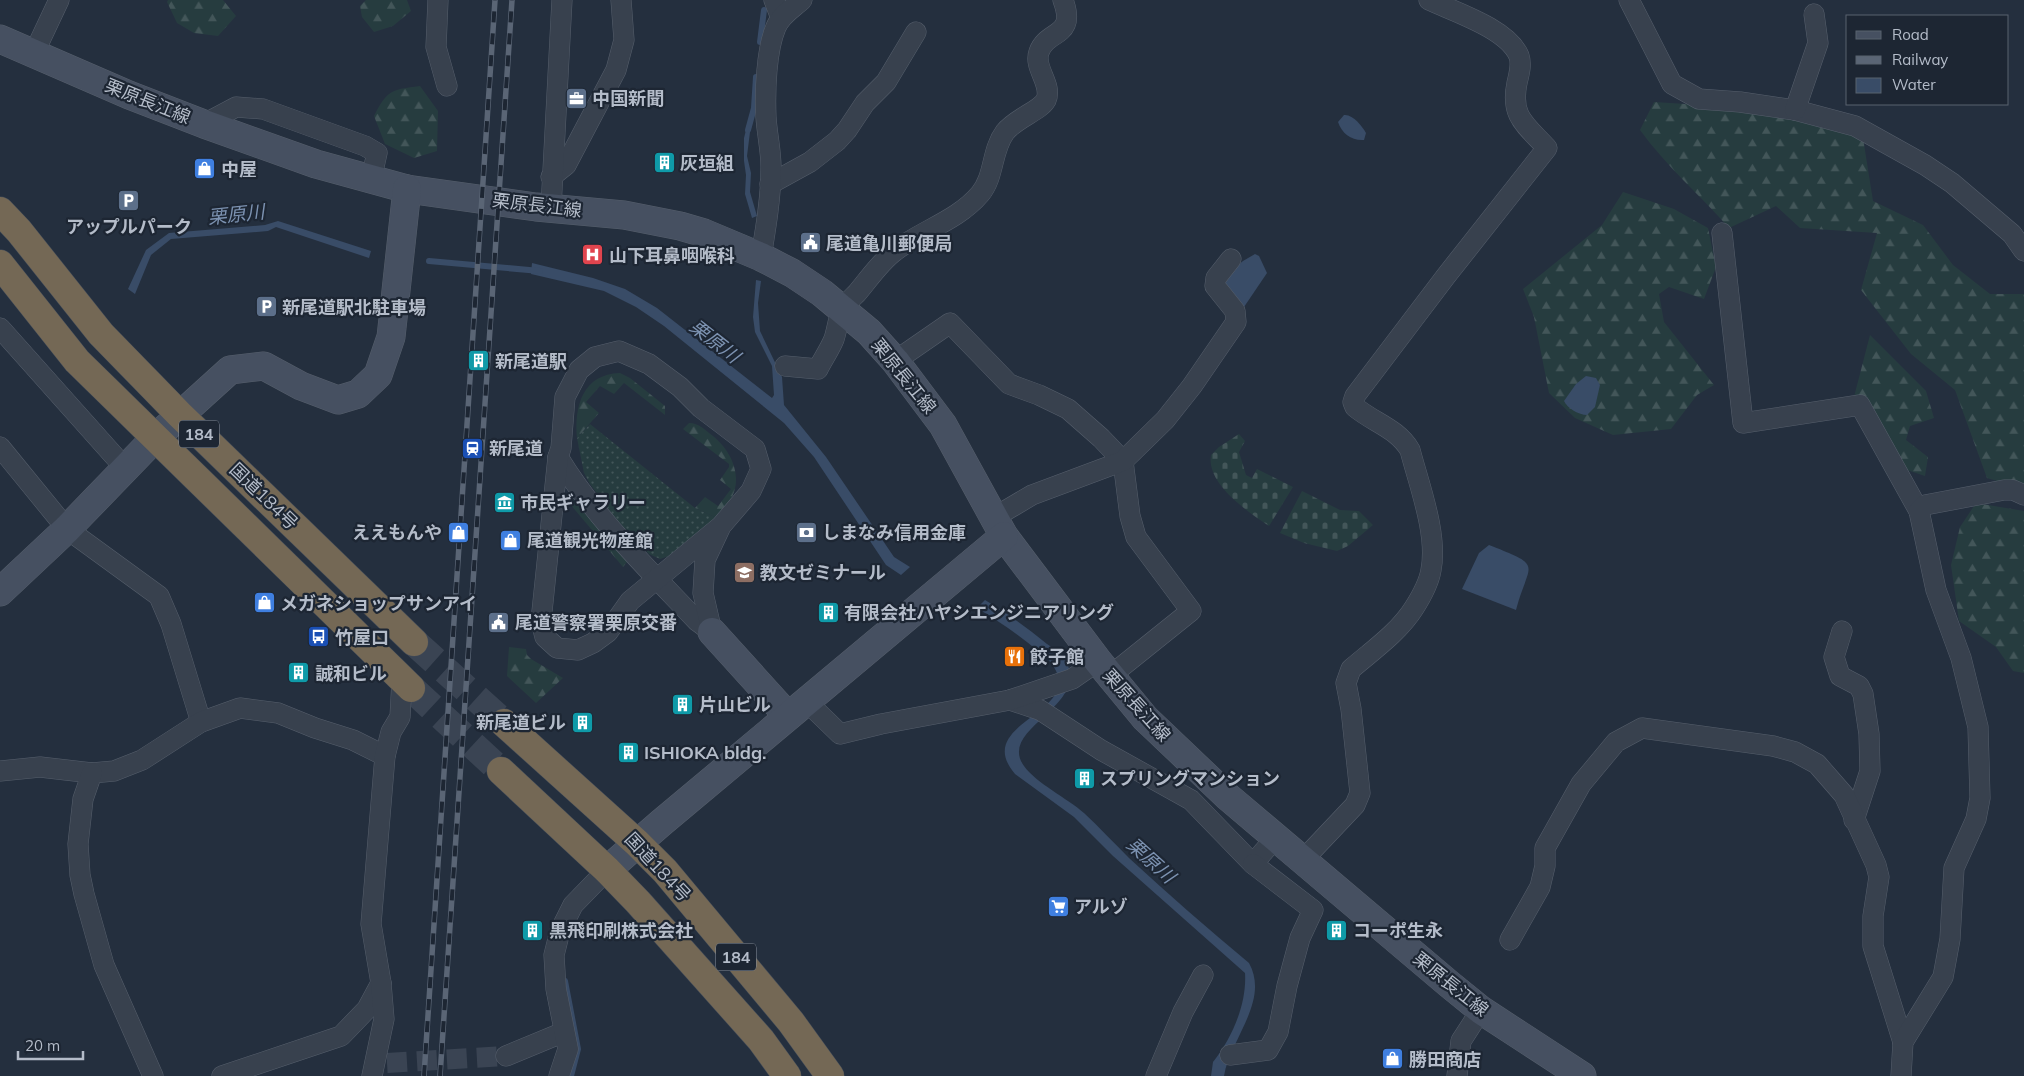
<svg xmlns="http://www.w3.org/2000/svg" width="2024" height="1076" font-family="Mulish,'Noto Sans JP',sans-serif">
	<style>
		.grass { fill: url(#grass-dots) }
		.forest { fill: url(#forest-firs) }
		.cemetery { fill: url(#cemetery-stones) }
		.water { fill: #394c67 }
		.lines { fill: none; stroke-linecap: round; stroke-linejoin: round }
		.stream { stroke: #394c67; stroke-width: 6 }
		.street-tunnel { stroke: #3a4453; stroke-width: 20; stroke-dasharray: 20 10; stroke-linecap: butt }
		.highway-tunnel { stroke: #3a4453; stroke-width: 28; stroke-dasharray: 28 14; stroke-linecap: butt }
		.street-casing { stroke: #565f6c; stroke-width: 21 }
		.secondary-casing { stroke: #565f6c; stroke-width: 29 }
		.highway-casing { stroke: #434c59; stroke-width: 29 }
		.street { stroke: #38414e; stroke-width: 20 }
		.secondary { stroke: #465061; stroke-width: 28 }
		.highway { stroke: #746855; stroke-width: 28 }
		.rail-casing { stroke: #5a6575; stroke-width: 5.5 }
		.rail { stroke: #1d2633; stroke-width: 4; stroke-dasharray: 11; stroke-linecap: butt }
		.labels { text-anchor: middle; dominant-baseline: central; stroke-width: 4.5; stroke-linejoin: round; paint-order: stroke }
		.shield { fill: #1d2633; stroke: #878f9c; stroke-width: 1 }
		.shield-label { font-size: 16px; font-weight: bold; fill: #b4bcc9 }
		.poi-label { font-size: 18px; font-weight: bold; fill: #b4bcc9; stroke: #1d2633; text-anchor: start }
		.street-label { font-size: 18px; fill: #b4bcc9; stroke: #1d2633 }
		.water-label { font-size: 19px; font-style: italic; fill: #7c92b1; stroke: #1d2633 }
	</style>
	<defs>
		<pattern id="grass-dots" width="8" height="8" patternUnits="userSpaceOnUse" patternTransform="scale(1.25)"><rect width="8" height="8" fill="#263c3f"/><path d="M2 2h.1M6 6h.1" fill="none" stroke="#435659" stroke-width="1.8" stroke-linecap="round"/></pattern>
		<pattern id="forest-firs" width="22" height="20" patternUnits="userSpaceOnUse" patternTransform="scale(1.25)"><rect width="22" height="20" fill="#263c3f"/><path d="M5 1l3.5 6h-7zM16 11l3.5 6h-7z" fill="#435659"/></pattern>
		<pattern id="cemetery-stones" width="16" height="16" patternUnits="userSpaceOnUse" patternTransform="scale(1.25)"><rect width="16" height="16" fill="#263c3f"/><path d="M2 7V4a2 2 0 0 1 4 0v3zM10 15v-3a2 2 0 0 1 4 0v3z" fill="#435659"/></pattern>
	</defs>
	<rect width="100%" height="100%" fill="#242f3e"/>
	<!-- grass -->
	<polygon class="grass" points="590,424 695,508 717,518 678,553 660,559 649,554 615,518 590,484 584,473 577,438"/>
	<!-- forest -->
	<g class="forest">
		<polygon points="168,0 223,0 236,16 218,36 194,33 177,23 167,2"/>
		<polygon points="366,0 407,0 411,11 393,26 374,32 362,17 360,6"/>
		<path d="M420 86 438 111 437 151 414 158 385 144 374 116C388 89 391 90 420 86Z"/>
		<path d="M1654 102 1749 108 1863 138 1873 201 1923 225 1953 265 1990 294H2024V494L2007 484 1987 478 1955 390 1911 354 1861 290 1877 233 1800 228 1776 206 1729 228C1700 195 1666 166 1640 130Z"/>
		<polygon points="1623,192 1674,209 1708,228 1716,267 1704,299 1669,287 1659,294 1664,322 1714,385 1697,395 1671,429 1613,435 1575,418 1549,393 1534,317 1523,289 1602,225"/>
		<polygon points="1870,335 1926,391 1934,418 1910,426 1906,440 1928,457 1925,476 1901,468 1854,397"/>
		<path d="M620 373 630 378 665 406V415L624 383 614 394 600 386 586 402 599 413 577 438C574 406 583 374 620 373Z"/>
		<path d="M689 423C699 423 705 430 713 436 729 449 741 471 734 492 731 502 723 510 717 518L695 508 705 497 718 506 731 489 720 480 729 467V464L683 429Z"/>
		<polygon points="565,495 569,495 627,562 623,567 565,498"/>
		<polygon points="1976,503 2024,511 2024,673 2013,671 1996,647 1959,621 1951,565 1960,527"/>
		<polygon points="509,647 526,649 527,655 531,659 563,678 536,703 507,676"/>
	</g>
	<!-- cemetery -->
	<g class="cemetery">
		<path d="M1239 434 1245 441 1239 452 1246 475 1252 478 1257 469 1293 487 1269 526C1248 512 1206 484 1211 455L1219 447Z"/>
		<polygon points="1302,491 1340,510 1359,511 1373,525 1348,546 1337,551 1304,543 1280,533"/>
	</g>
	<!-- water -->
	<g class="water">
		<path d="M1344 115C1353 114 1362 126 1366 133L1364 140C1352 141 1342 134 1338 122Z"/>
		<polygon points="748,122 751,124 747,156 751,173 750,192 757,216 752,218 745,194 746,175 744,161 744,138"/>
		<polygon points="278,221 371,251 369,258 276,227 268,231 171,239 151,255 135,294 128,289 146,250 169,233 265,225"/>
		<polygon points="1255,254 1259,256 1267,273 1244,307 1224,285 1225,276 1243,261"/>
		<polygon points="532,263 593,278 625,289 657,308 772,398 774,395 772,366 755,332 753,317 756,280 761,281 758,303 760,331 782,377 784,405 826,457 894,557 910,567 901,575 886,565 814,457 784,423 664,326 636,307 604,291 531,274"/>
		<path d="M1586 376 1596 378 1600 385 1595 407 1587 415C1579 415 1567 408 1564 401L1576 384Z"/>
		<path d="M1489 545C1545 567 1529 561 1516 610L1462 589 1479 553Z"/>
		<path d="M985 600C1007 613 1027 628 1047 644 1053 648 1060 653 1064 658 1095 706 996 727 1024 766 1036 783 1067 798 1084 813 1099 827 1114 843 1129 858 1168 894 1208 929 1249 963 1270 1001 1230 1039 1224 1076H1211L1213 1062C1232 1038 1247 1004 1245 973L1113 856 1074 817 1015 774C970 721 1090 713 1051 663 1048 658 1041 654 1037 650 1018 634 998 621 977 608Z"/>
	</g>
	<g class="lines">
		<!-- stream -->
		<g class="stream">
			<polyline points="760,42 764,10"/>
			<polyline points="748,130 754,108 756,77"/>
			<polyline points="429,261 540,271"/>
			<polyline points="565,981 578,1049 571,1076"/>
		</g>
		<!-- street-tunnel -->
		<polyline class="street-tunnel" points="387,1063 506,1056"/>
		<!-- highway-tunnel -->
		<g class="highway-tunnel">
			<polyline points="414,642 504,723"/>
			<polyline points="411,688 501,771"/>
		</g>
		<defs>
			<g id="street">
				<polyline points="438,0 436,47 447,86"/>
				<polyline points="774,0 781,18"/>
				<polyline points="1629,0 1672,84 1699,99 1740,102 1795,110 1855,126 1925,165 1952,183 2012,234 2024,251"/>
				<polyline points="34,53 59,0"/>
				<polyline points="1795,110 1818,43 1814,14"/>
				<polyline points="204,124 236,107 263,109 365,146 377,153 371,180"/>
				<polyline points="551,177 566,165 616,70 624,40 621,0"/>
				<polyline points="770,184 810,162 837,141 847,130 865,103 886,82 916,32"/>
				<polyline points="551,208 562,0"/>
				<polyline points="1722,233 1743,423 1860,405 1919,511"/>
				<path d="M761 257C766 227 771 197 771 167 771 150 767 134 766 117 765 92 766 50 776 27 781 15 793 8 802 0"/>
				<polyline points="0,328 124,467"/>
				<polyline points="895,361 950,323 1009,384 1039,395 1068,409 1101,438 1123,461 1130,516 1136,537 1191,611 1110,676"/>
				<path d="M785 366 818 369C823 359 830 349 834 339 837 330 838 319 842 310 845 304 852 298 857 293 869 279 880 262 895 251 922 230 957 221 980 194 995 176 991 151 1005 132 1016 118 1040 111 1046 100 1053 84 1033 68 1039 52 1047 29 1077 38 1063 0"/>
				<polyline points="0,447 67,529 159,596 171,624 201,722"/>
				<path d="M558 457C595 518 649 570 697 621L712 632"/>
				<polyline points="993,518 1032,495 1123,461 1165,420 1192,386 1236,322 1235,311 1215,286 1216,278 1231,259"/>
				<polyline points="1842,631 1834,657 1840,676 1859,686 1863,694 1869,734 1870,771 1854,820"/>
				<polyline points="712,632 703,593 705,560 721,526 751,491 761,469 755,449 701,408 680,387 649,364 619,351 595,357 579,370 565,397 561,448 558,457 541,621 545,637 557,648 578,650 593,643 608,632 630,601 721,526"/>
				<polyline points="1010,700 1040,710 1101,750 1191,800 1253,864 1275,838"/>
				<polyline points="807,702 840,734 881,724 1010,700 1072,679 1098,661"/>
				<polyline points="0,771 40,767 92,773 114,771 142,760 201,722 240,708 278,713 315,728 353,740 385,756"/>
				<polyline points="92,773 83,799 78,844 80,875 84,894 104,965 153,1076"/>
				<path d="M1303 860 1355 805 1360 793 1351 709 1346 683 1351 669C1372 651 1399 632 1414 608 1421 597 1429 583 1431 570 1438 534 1419 485 1410 450 1397 428 1374 423 1355 407L1353 402 1355 396 1446 276 1547 148C1526 125 1510 117 1517 83 1519 74 1522 65 1519 56 1508 29 1455 12 1429 0"/>
				<polyline points="1510,940 1540,887 1545,866 1545,848 1581,784 1616,742 1642,728 1773,746 1795,752 1817,764 1844,795 1876,865 1879,877 1873,916 1873,946 1903,1042"/>
				<polyline points="1230,1055 1268,1050 1278,1032 1287,986 1300,938 1313,910 1253,864"/>
				<polyline points="506,1056 564,1032"/>
				<polyline points="222,1076 341,1036 367,1009 381,983"/>
				<polyline points="372,1076 384,1019 381,983 371,924 385,756 391,732 400,717 402,680"/>
				<polyline points="559,1076 568,1049 556,989 554,955 560,931 573,905 607,870"/>
				<polyline points="1156,1076 1183,1012 1203,975"/>
				<polyline points="1457,1076 1461,1041 1481,1010"/>
				<polyline points="1901,1076 1903,1042 1943,977 1950,939 1954,868 1976,819 1980,798 1978,727 1961,658 1936,590 1919,511 1925,505 2004,490 2013,490 2024,495"/>
			</g>
			<g id="secondary">
				<polyline points="0,39 129,95 204,124 316,164 407,189 536,207 624,215 680,226 704,233 761,257 792,273 822,293 869,332 895,361 943,425 1004,536 1098,661 1145,718 1228,797 1449,984 1481,1010 1582,1076"/>
				<polyline points="0,592 67,529 155,438 230,370 264,366 301,386 338,400 358,394 378,375 391,337 407,189"/>
				<polyline points="712,632 788,716"/>
				<polyline points="607,870 661,823 1004,536"/>
			</g>
			<g id="highway">
				<polyline points="0,211 19,231 101,334 179,414 414,642"/>
				<polyline points="0,264 77,361 411,688"/>
				<polyline points="504,723 637,843 665,871 791,1022 830,1076"/>
				<polyline points="501,771 607,870 638,902 761,1040 787,1076"/>
			</g>
		</defs>
		<!-- street casing -->
		<use href="#street" class="street-casing"/>
		<!-- secondary casing -->
		<use href="#secondary" class="secondary-casing"/>
		<!-- highway casing -->
		<use href="#highway" class="highway-casing"/>
		<!-- street -->
		<use href="#street" class="street"/>
		<!-- secondary -->
		<use href="#secondary" class="secondary"/>
		<!-- highway -->
		<use href="#highway" class="highway"/>
		<defs>
			<g id="rail">
				<polyline points="424,1076 495,0"/>
				<polyline points="440,1076 512,0"/>
			</g>
		</defs>
		<!-- rail casing -->
		<use href="#rail" class="rail-casing"/>
		<!-- rail -->
		<use href="#rail" class="rail"/>
	</g>
	<!-- icons -->
	<defs>
		<symbol id="office-square" viewBox="-11 -11 22 22"><rect x="-9" y="-9" width="18" height="18" rx="4" fill="#5c6f8a" stroke="#1d2633"/><path d="M-6-3h4V-5.5h4V-3h4V5H-6ZM-1-4.5V-3h2v-1.5ZM-6 0V1H6V0Z" fill="#fff"/></symbol>
		<symbol id="building-square" viewBox="-11 -11 22 22"><rect x="-9" y="-9" width="18" height="18" rx="4" fill="#0f9aa8" stroke="#1d2633"/><path d="M-4-6H4V6H1V3H-1V6H-4ZM-2.5-4.3h1.7v1.8h-1.7ZM.8-4.3h1.7v1.8H.8ZM-2.5-1h1.7V.8h-1.7ZM.8-1h1.7V.8H.8Z" fill="#fff"/></symbol>
		<symbol id="shop-square" viewBox="-11 -11 22 22"><rect x="-9" y="-9" width="18" height="18" rx="4" fill="#3f7fe0" stroke="#1d2633"/><path d="M-5-2.5h2.3a2.7 3.5 0 0 1 5.4 0H5L5.5 6h-11ZM-1.5-2.5h3a1.5 2.3 0 0 0-3 0Z" fill="#fff"/></symbol>
		<symbol id="parking-square" viewBox="-11 -11 22 22"><rect x="-9" y="-9" width="18" height="18" rx="4" fill="#5c6f8a" stroke="#1d2633"/><path d="M-3.5-5.5H1a3.5 3.5 0 0 1 0 7H-1V5.5H-3.5ZM-1-3.4V-.6H.8a1.4 1.4 0 0 0 0-2.8Z" fill="#fff"/></symbol>
		<symbol id="civic-square" viewBox="-11 -11 22 22"><rect x="-9" y="-9" width="18" height="18" rx="4" fill="#5c6f8a" stroke="#1d2633"/><path d="M-.6-6.5H3V-4.5H.6V-3L4-1V1h2V6H-6V1h2V-1L-.6-3ZM-1.2 2.5V6h2.4V2.5Z" fill="#fff"/></symbol>
		<symbol id="hospital-square" viewBox="-11 -11 22 22"><rect x="-9" y="-9" width="18" height="18" rx="4" fill="#e0444e" stroke="#1d2633"/><path d="M-5-5h3v3.5h4V-5h3V5h-3V1.5h-4V5h-3Z" fill="#fff"/></symbol>
		<symbol id="station-square" viewBox="-11 -11 22 22"><rect x="-9" y="-9" width="18" height="18" rx="4" fill="#1a4fb4" stroke="#1d2633"/><path d="M-3-6H3Q5-6 5-4V2Q5 4 3 4L4.5 6H3L1.5 4h-3L-3 6H-4.5L-3 4Q-5 4-5 2V-4Q-5-6-3-6ZM-3.5-4v3h7v-3ZM-3.5 1v1.5H-2V1ZM2 1v1.5H3.5V1Z" fill="#fff"/></symbol>
		<symbol id="museum-square" viewBox="-11 -11 22 22"><rect x="-9" y="-9" width="18" height="18" rx="4" fill="#0f9aa8" stroke="#1d2633"/><path d="M0-6L6-3V-2H-6V-3ZM-5-1h2V3h-2ZM-1-1h2V3h-2ZM3-1h2V3H3ZM-6 4H6V6H-6Z" fill="#fff"/></symbol>
		<symbol id="bank-square" viewBox="-11 -11 22 22"><rect x="-9" y="-9" width="18" height="18" rx="4" fill="#5c6f8a" stroke="#1d2633"/><path d="M-6-4H6V4H-6ZM0-2.3a2.3 2.3 0 1 0 0 4.6a2.3 2.3 0 1 0 0-4.6Z" fill="#fff"/></symbol>
		<symbol id="school-square" viewBox="-11 -11 22 22"><rect x="-9" y="-9" width="18" height="18" rx="4" fill="#8d6e63" stroke="#1d2633"/><path d="M0-5L7-2L0 1L-7-2ZM-4 1L0 2.5L4 1V4Q0 6-4 4Z" fill="#fff"/></symbol>
		<symbol id="bus-square" viewBox="-11 -11 22 22"><rect x="-9" y="-9" width="18" height="18" rx="4" fill="#1a4fb4" stroke="#1d2633"/><path d="M-5-6H5V4H4V6H2V4H-2V6H-4V4H-5ZM-3.5-4V0h7V-4ZM-3.5 1.2v1.5H-2V1.2ZM2 1.2v1.5H3.5V1.2Z" fill="#fff"/></symbol>
		<symbol id="restaurant-square" viewBox="-11 -11 22 22"><rect x="-9" y="-9" width="18" height="18" rx="4" fill="#e8710a" stroke="#1d2633"/><path d="M-5-6h1v4h1v-4h1v4h1v-4h1v5L-1.5 .5V6h-2V.5L-5-1ZM5-6V6H3V1.5H1.5Q1.5-4 5-6Z" fill="#fff"/></symbol>
		<symbol id="supermarket-square" viewBox="-11 -11 22 22"><rect x="-9" y="-9" width="18" height="18" rx="4" fill="#3f7fe0" stroke="#1d2633"/><path d="M-6-5.5h2.5l.6 2H6L4.5 2H-2.5L-4.4-4H-6ZM-1.5 3.2a1.3 1.3 0 1 0 .1 0ZM3 3.2a1.3 1.3 0 1 0 .1 0Z" fill="#fff"/></symbol>
	</defs>
	<g fill-rule="evenodd">
		<use href="#office-square" x="564" y="86" width="25" height="25"/>
		<use href="#building-square" x="652" y="150" width="25" height="25"/>
		<use href="#shop-square" x="192" y="156" width="25" height="25"/>
		<use href="#parking-square" x="116" y="188" width="25" height="25"/>
		<use href="#civic-square" x="798" y="230" width="25" height="25"/>
		<use href="#hospital-square" x="580" y="242" width="25" height="25"/>
		<use href="#parking-square" x="254" y="294" width="25" height="25"/>
		<use href="#building-square" x="466" y="348" width="25" height="25"/>
		<use href="#station-square" x="460" y="436" width="25" height="25"/>
		<use href="#museum-square" x="492" y="490" width="25" height="25"/>
		<use href="#shop-square" x="446" y="520" width="25" height="25"/>
		<use href="#bank-square" x="794" y="520" width="25" height="25"/>
		<use href="#shop-square" x="498" y="528" width="25" height="25"/>
		<use href="#school-square" x="732" y="560" width="25" height="25"/>
		<use href="#shop-square" x="252" y="590" width="25" height="25"/>
		<use href="#building-square" x="816" y="600" width="25" height="25"/>
		<use href="#civic-square" x="486" y="610" width="25" height="25"/>
		<use href="#bus-square" x="306" y="624" width="25" height="25"/>
		<use href="#restaurant-square" x="1002" y="644" width="25" height="25"/>
		<use href="#building-square" x="286" y="660" width="25" height="25"/>
		<use href="#building-square" x="670" y="692" width="25" height="25"/>
		<use href="#building-square" x="570" y="710" width="25" height="25"/>
		<use href="#building-square" x="616" y="740" width="25" height="25"/>
		<use href="#building-square" x="1072" y="766" width="25" height="25"/>
		<use href="#supermarket-square" x="1046" y="894" width="25" height="25"/>
		<use href="#building-square" x="520" y="918" width="25" height="25"/>
		<use href="#building-square" x="1324" y="918" width="25" height="25"/>
		<use href="#shop-square" x="1380" y="1046" width="25" height="25"/>
	</g>
	<g class="labels">
		<!-- shield labels -->
		<g class="shield">
			<rect x="179" y="420.5" width="40" height="27" rx="4"/>
			<rect x="716" y="943.5" width="40" height="27" rx="4"/>
		</g>
		<g class="shield-label">
			<text x="199" y="434">184</text>
			<text x="736" y="957">184</text>
		</g>
		<!-- poi labels -->
		<g class="poi-label">
			<text x="592" y="98">中国新聞</text>
			<text x="680" y="163">灰垣組</text>
			<text x="221" y="169">中屋</text>
			<text x="129" y="226" text-anchor="middle">アップルパーク</text>
			<text x="826" y="243">尾道亀川郵便局</text>
			<text x="609" y="255">山下耳鼻咽喉科</text>
			<text x="282" y="307">新尾道駅北駐車場</text>
			<text x="495" y="361">新尾道駅</text>
			<text x="489" y="448">新尾道</text>
			<text x="520" y="502">市民ギャラリー</text>
			<text x="442" y="532" text-anchor="end">ええもんや</text>
			<text x="822" y="532">しまなみ信用金庫</text>
			<text x="527" y="540">尾道観光物産館</text>
			<text x="760" y="572">教文ゼミナール</text>
			<text x="280" y="603">メガネショップサンアイ</text>
			<text x="844" y="612">有限会社ハヤシエンジニアリング</text>
			<text x="515" y="622">尾道警察署栗原交番</text>
			<text x="335" y="637">竹屋口</text>
			<text x="1030" y="656">餃子館</text>
			<text x="315" y="673">誠和ビル</text>
			<text x="699" y="704">片山ビル</text>
			<text x="566" y="722" text-anchor="end">新尾道ビル</text>
			<text x="644" y="752">ISHIOKA bldg.</text>
			<text x="1100" y="778">スプリングマンション</text>
			<text x="1074" y="906">アルゾ</text>
			<text x="549" y="930">黒飛印刷株式会社</text>
			<text x="1353" y="930">コーポ生永</text>
			<text x="1409" y="1059">勝田商店</text>
		</g>
		<!-- street labels -->
		<g class="street-label">
			<text transform="translate(148 101) rotate(22)">栗原長江線</text>
			<text transform="translate(537 205) rotate(7)">栗原長江線</text>
			<text transform="translate(904 376) rotate(51)">栗原長江線</text>
			<text transform="translate(264 496) rotate(44)">国道184号</text>
			<text transform="translate(1137 705) rotate(48)">栗原長江線</text>
			<text transform="translate(658 867) rotate(47)">国道184号</text>
			<text transform="translate(1451 984) rotate(39)">栗原長江線</text>
		</g>
		<!-- water labels -->
		<g class="water-label">
			<text transform="translate(236 214) rotate(-6)">栗原川</text>
			<text transform="translate(715 341) rotate(38)">栗原川</text>
			<text transform="translate(1151 860) rotate(42)">栗原川</text>
		</g>
	</g>
	<!-- legend -->
	<rect x="1846" y="15" width="162" height="90" fill="#1d2633" stroke="#59626f"/>
	<rect x="1856" y="31" width="25" height="8" fill="#465061" stroke="#59626f"/>
	<text x="1892" y="40" font-size="15" fill="#b4bcc9">Road</text>
	<rect x="1856" y="56" width="25" height="8" fill="#5a6575" stroke="#59626f"/>
	<text x="1892" y="65" font-size="15" fill="#b4bcc9">Railway</text>
	<rect x="1856" y="78" width="25" height="15" fill="#394c67" stroke="#59626f"/>
	<text x="1892" y="90" font-size="15" fill="#b4bcc9">Water</text>
	<!-- scale -->
	<path d="M18 1051v8h65v-8" fill="none" stroke="#b4bcc9" stroke-width="2.5"/>
	<text x="25" y="1051" font-size="15" fill="#b4bcc9" stroke="#1d2633" stroke-width="4" paint-order="stroke">20 m</text>
</svg>
